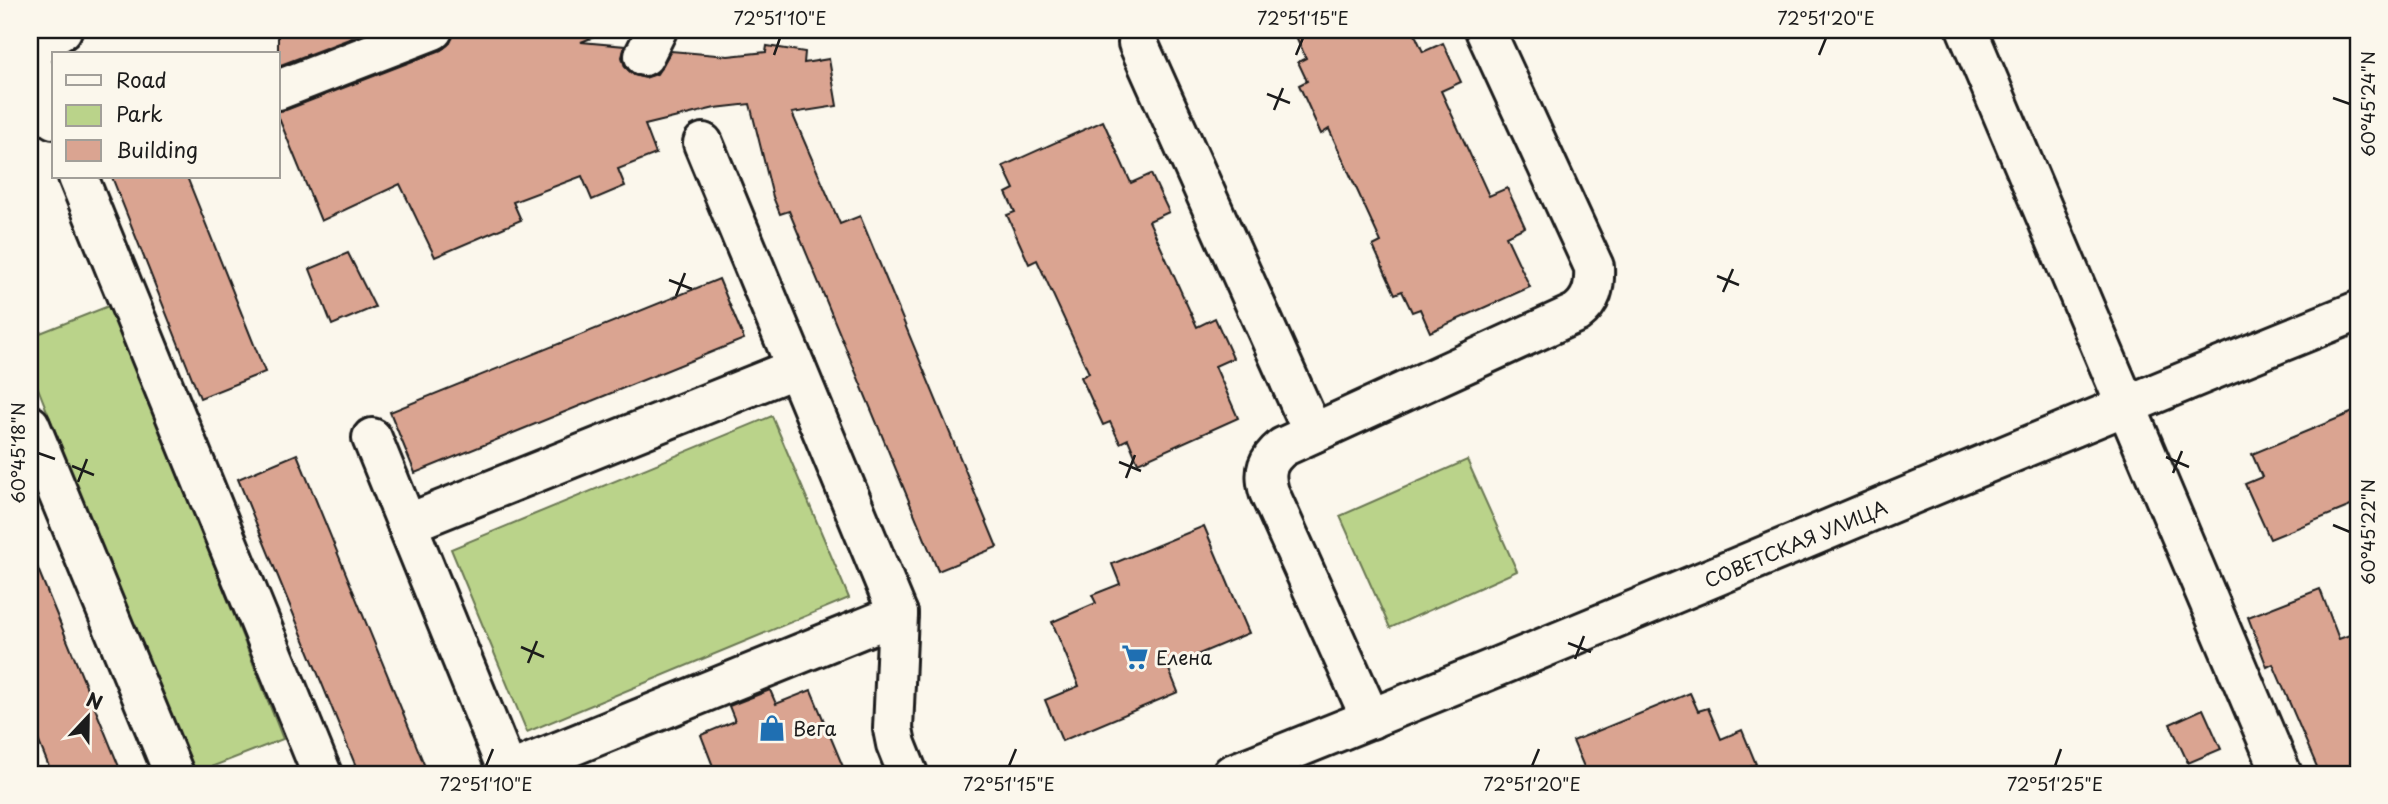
<svg xmlns="http://www.w3.org/2000/svg" width="2388" height="804" font-family="'Playpen Sans',sans-serif">
	<style>
		.green { fill: #bad38a; stroke: #6b7853; stroke-width: 2 }
		.building { fill: #daa491; stroke: #1c1c1c; stroke-width: 2 }
		.lines { fill: none; stroke-linecap: round; stroke-linejoin: round }
		.minor-casing { stroke: #1c1c1c; stroke-width: 44 }
		.minor { stroke: #fbf7ec; stroke-width: 38 }
		.ticks { fill: none; stroke: #1c1c1c; stroke-width: 2.5 }
		.labels { text-anchor: middle; dominant-baseline: central; stroke-width: 6; stroke-linejoin: round; paint-order: stroke }
		.street-label { font-size: 19px; fill: #1c1c1c; stroke: #fbf7ec }
		.poi-label { font-size: 19px; fill: #1c1c1c; stroke: #fbf7ec; text-anchor: start }
		.neatline { fill: none; stroke: #1c1c1c; stroke-width: 2.5 }
		.ticks-label { font-size: 18px; text-anchor: middle; fill: #1c1c1c }
	</style>
	<rect width="100%" height="100%" fill="#fbf7ec"/>
	<filter id="ink" filterUnits="userSpaceOnUse"><feTurbulence type="fractalNoise" baseFrequency=".0143" numOctaves="2"/><feDisplacementMap in="SourceGraphic" scale="14" xChannelSelector="R" yChannelSelector="G"/><feConvolveMatrix kernelMatrix="1 2 1 2 8 2 1 2 1" color-interpolation-filters="sRGB"/></filter>
	<g filter="url(#ink)">
		<!-- green -->
		<g class="green">
			<polygon points="111,305 283,739 193,774 191,774 30,368 30,337"/>
			<polygon points="772,416 849,598 527,732 451,549"/>
			<polygon points="1467,460 1517,571 1390,628 1340,516"/>
		</g>
		<!-- building -->
		<g class="building">
			<polygon points="278,30 373,30 278,66"/>
			<polygon points="454,30 604,30 604,33 581,42 625,46 622,57 625,67 634,75 645,78 657,74 671,51 728,56 766,52 767,46 805,52 804,63 829,59 837,106 792,113 840,224 860,216 997,547 938,571 789,211 780,214 773,197 750,104 715,108 645,125 656,154 618,169 625,186 592,200 582,176 513,202 521,220 435,257 400,184 321,221 278,116 278,111 286,110 441,50 450,43"/>
			<polygon points="1293,30 1413,30 1423,52 1443,43 1461,82 1441,91 1489,196 1507,188 1525,227 1506,236 1530,287 1430,332 1420,309 1412,312 1402,291 1395,294 1373,246 1381,242 1329,129 1321,134 1299,85 1307,81 1298,62 1306,58"/>
			<polygon points="1103,121 1131,183 1151,174 1169,212 1149,221 1197,327 1215,318 1233,358 1215,366 1238,418 1138,463 1128,439 1120,443 1110,422 1103,425 1081,377 1089,373 1037,260 1029,264 1007,215 1015,212 1006,193 1014,189 1003,166"/>
			<polygon points="112,177 187,177 265,372 200,398"/>
			<polygon points="348,253 375,307 332,325 310,269"/>
			<polygon points="719,279 744,339 415,473 390,412"/>
			<polygon points="2358,410 2358,503 2270,539 2245,484 2262,477 2252,454"/>
			<polygon points="297,454 428,774 359,774 238,479"/>
			<polygon points="1204,526 1249,633 1168,667 1178,692 1062,741 1045,700 1079,686 1052,622 1096,603 1092,595 1120,584 1112,564"/>
			<polygon points="31,552 122,774 52,774 30,720"/>
			<polygon points="2320,589 2339,639 2358,632 2358,765 2336,774 2320,774 2273,664 2267,667 2248,617"/>
			<polygon points="770,690 776,704 811,690 846,774 716,774 701,735 735,721 729,706"/>
			<polygon points="1690,693 1698,711 1708,708 1721,739 1742,730 1756,764 1735,774 1587,774 1573,741"/>
			<polygon points="2203,709 2221,749 2188,763 2170,724"/>
		</g>
		<g class="lines">
			<defs>
				<g id="minor">
					<polyline points="1967,30 2282,774"/>
					<polyline points="1138,43 1313,433"/>
					<polyline points="30,50 62,30"/>
					<polyline points="644,56 657,30"/>
					<polyline points="30,59 54,119"/>
					<polyline points="278,90 433,30"/>
					<polyline points="78,177 322,774"/>
					<polyline points="30,425 174,774"/>
					<polyline points="372,438 508,772"/>
					<polyline points="407,524 796,368"/>
					<polyline points="898,614 893,729 896,744 908,774"/>
					<path d="M1371 719 1269 492C1263 471 1267 460 1283 447L1576 313C1592 301 1595 287 1594 267L1485 30"/>
					<polyline points="508,774 508,772 898,614 703,143"/>
					<path id="s1" d="M1232 774C1609 625 1981 462 2358 311"/>
				</g>
			</defs>
			<!-- minor casing -->
			<use href="#minor" class="minor-casing"/>
			<!-- minor -->
			<use href="#minor" class="minor"/>
		</g>
	</g>
	<!-- ticks -->
	<path class="ticks" d="M774 55 780 38M1296 55 1303 38M1819 55 1826 38M1267 94 1290 103M2333 98 2350 104M1274 110 1283 88M1717 276 1739 285M669 280 692 289M1723 292 1733 269M676 296 685 273M38 453 55 459M2166 457 2189 467M1119 462 1141 471M72 466 94 475M2173 473 2182 451M1126 478 1135 455M78 482 87 459M2333 525 2350 532M1568 643 1591 652M521 647 544 657M1575 659 1584 636M528 663 537 641M486 766 493 749M1009 766 1016 749M1532 766 1539 749M2055 766 2061 749"/>
	<!-- icons -->
	<defs>
		<symbol id="supermarket-bare" viewBox="-9 -9 18 18"><path d="M-6-5.5h2.5l.6 2H6L4.5 2H-2.5L-4.4-4H-6ZM-1.5 3.2a1.3 1.3 0 1 0 .1 0ZM3 3.2a1.3 1.3 0 1 0 .1 0Z" fill="#1f6fb2" stroke="#fbf7ec" stroke-width="2.5" paint-order="stroke"/></symbol>
		<symbol id="shop-bare" viewBox="-9 -9 18 18"><path d="M-5-2.5h2.3a2.7 3.5 0 0 1 5.4 0H5L5.5 6h-11ZM-1.5-2.5h3a1.5 2.3 0 0 0-3 0Z" fill="#1f6fb2" stroke="#fbf7ec" stroke-width="2.5" paint-order="stroke"/></symbol>
	</defs>
	<g fill-rule="evenodd">
		<use href="#supermarket-bare" x="1116" y="638" width="38" height="38"/>
		<use href="#shop-bare" x="753" y="709" width="38" height="38"/>
	</g>
	<g class="labels">
		<!-- street labels -->
		<g class="street-label">
			<text stroke="none"><textPath href="#s1" startOffset="609">СОВЕТСКАЯ УЛИЦА</textPath></text>
		</g>
		<!-- poi labels -->
		<g class="poi-label">
			<text x="1156" y="657">Елена</text>
			<text x="793" y="728">Вега</text>
		</g>
	</g>
	<!-- margin -->
	<rect width="2388" height="804" fill="none" stroke="#fbf7ec" stroke-width="77"/>
	<!-- legend -->
	<rect x="52" y="52" width="228" height="126" fill="#fbf7ec" stroke="#a29f99" stroke-width="2"/>
	<rect x="66" y="75" width="35" height="10" fill="#fbf7ec" stroke="#a29f99" stroke-width="2"/>
	<text x="116" y="88" font-size="21" fill="#1c1c1c">Road</text>
	<rect x="66" y="105" width="35" height="21" fill="#bad38a" stroke="#a29f99" stroke-width="2"/>
	<text x="116" y="122" font-size="21" fill="#1c1c1c">Park</text>
	<rect x="66" y="140" width="35" height="21" fill="#daa491" stroke="#a29f99" stroke-width="2"/>
	<text x="116" y="158" font-size="21" fill="#1c1c1c">Building</text>
	<!-- north arrow -->
	<g transform="translate(88 717) rotate(22)" stroke="#fbf7ec" stroke-width="5" paint-order="stroke">
	<path d="M0-5L12 26L0 18L-12 26Z" fill="#1c1c1c"/>
	<text y="-10" font-size="19" font-weight="bold" text-anchor="middle" fill="#1c1c1c">N</text>
	</g>
	<rect x="38" y="38" width="2312" height="728" class="neatline"/>
	<g class="ticks-label">
		<text x="780" y="25">72°51'10"E</text>
		<text x="1303" y="25">72°51'15"E</text>
		<text x="1826" y="25">72°51'20"E</text>
		<text transform="translate(2369 104) rotate(-90)" y="6">60°45'24"N</text>
		<text transform="translate(19 453) rotate(-90)" y="6">60°45'18"N</text>
		<text transform="translate(2369 532) rotate(-90)" y="6">60°45'22"N</text>
		<text x="486" y="791">72°51'10"E</text>
		<text x="1009" y="791">72°51'15"E</text>
		<text x="1532" y="791">72°51'20"E</text>
		<text x="2055" y="791">72°51'25"E</text>
	</g>
</svg>
